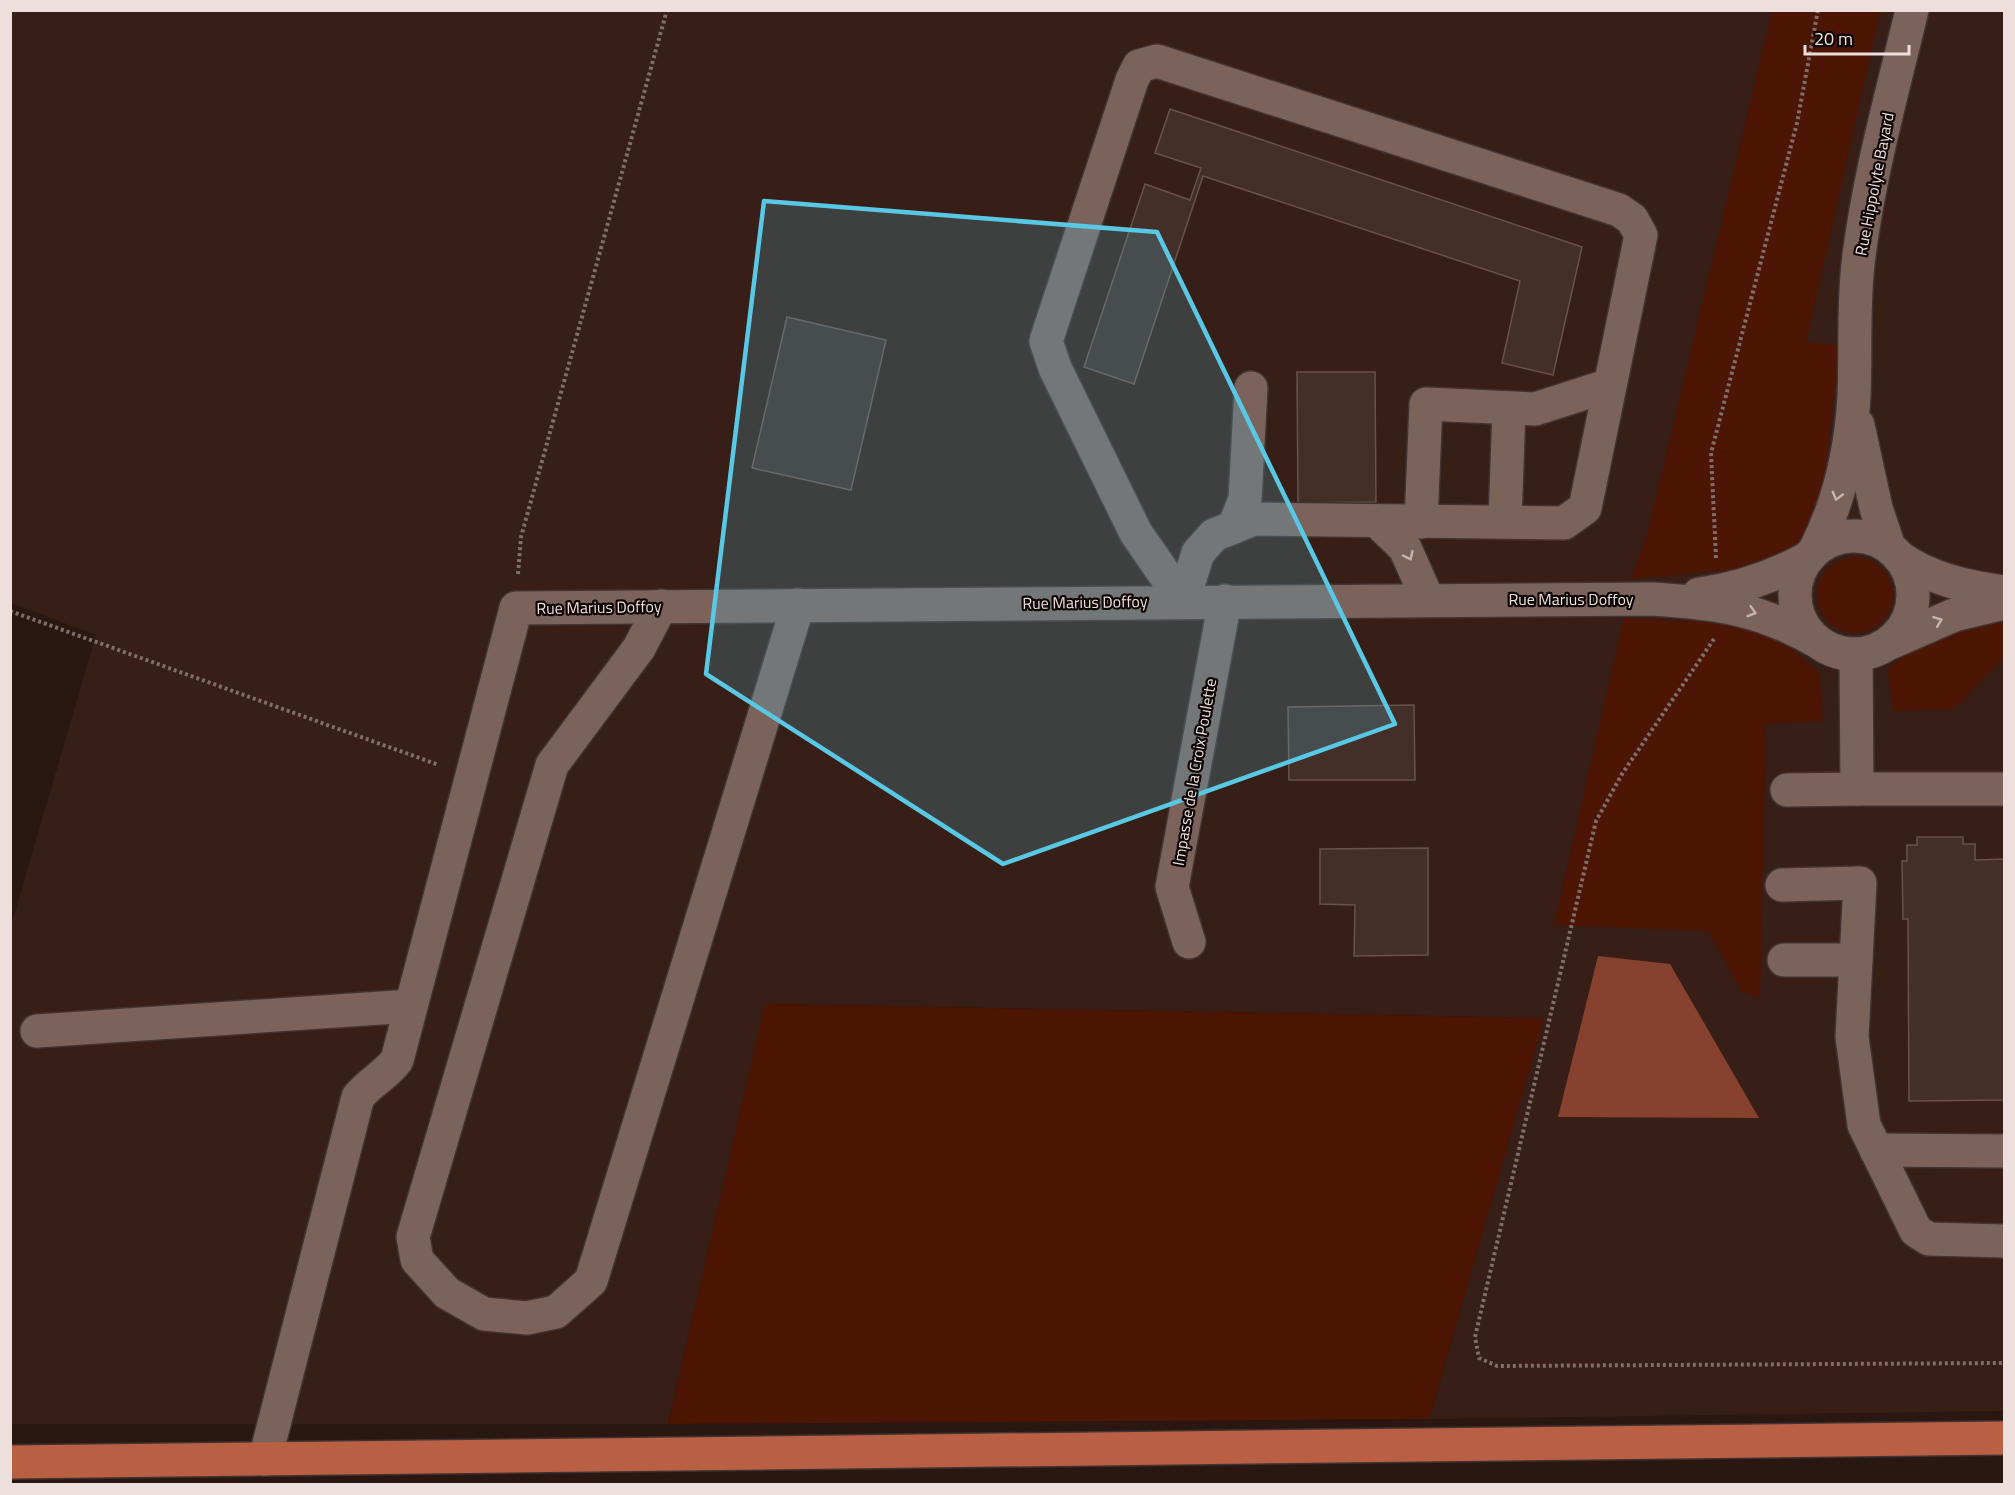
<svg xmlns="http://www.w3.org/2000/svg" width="2015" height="1495" font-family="'Titillium Web',sans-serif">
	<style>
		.built { fill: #371e16 }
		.green { fill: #4c1504 }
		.water { fill: #86422e }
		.building { fill: #432e28; stroke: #69524c; stroke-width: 1.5 }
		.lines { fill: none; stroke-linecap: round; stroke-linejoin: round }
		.minor-casing { stroke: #413331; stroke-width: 36 }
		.major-casing { stroke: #413331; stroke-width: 36 }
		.path { stroke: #7f6e6a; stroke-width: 4; stroke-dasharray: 3 3; stroke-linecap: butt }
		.minor { stroke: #7b635c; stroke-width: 33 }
		.major { stroke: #b95f43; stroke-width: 33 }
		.oneway { stroke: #c5b4af }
		.marked { fill: #59c8e5; fill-opacity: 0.2; stroke: #59c8e5; stroke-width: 4.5; stroke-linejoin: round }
		.labels { text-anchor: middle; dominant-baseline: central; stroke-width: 4.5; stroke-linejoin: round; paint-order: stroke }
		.street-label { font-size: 16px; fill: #eddfdb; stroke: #0d0504 }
	</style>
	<rect width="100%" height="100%" fill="#2a1712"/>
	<!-- built -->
	<polygon class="built" points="11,11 2004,11 2004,1411 1429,1419 1543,1018 766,1004 668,1424 11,1424 10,929 96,635 11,603"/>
	<!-- green -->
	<g class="green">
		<polygon points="1772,11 1880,11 1806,342 1839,345 1823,493 1806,538 1766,566 1631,579 1647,535"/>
		<circle cx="1855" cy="595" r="38"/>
		<polygon points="1624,618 1746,624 1792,649 1819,672 1823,721 1766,724 1760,998 1742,992 1708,931 1554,925"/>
		<polygon points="2004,622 2004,658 1954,709 1894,711 1887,669 1921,641 1966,627"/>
		<polygon points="765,1004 1544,1018 1429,1419 668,1424"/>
	</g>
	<!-- water -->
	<polygon class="water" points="1598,956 1670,964 1759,1118 1558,1117"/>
	<!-- building -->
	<g class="building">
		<polygon points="1170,109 1582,247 1553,375 1502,363 1520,281 1203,176 1134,384 1084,367 1145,184 1190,200 1201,168 1155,153"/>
		<polygon points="787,317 886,340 851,490 752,468"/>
		<polygon points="1297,372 1375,372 1376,502 1298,503"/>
		<polygon points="1414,705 1415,780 1289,780 1288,707"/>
		<polygon points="1917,837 1963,837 1963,844 1975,844 1975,860 2004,859 2004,1100 1909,1101 1908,919 1903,919 1902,861 1907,861 1907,845 1917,845"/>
		<polygon points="1428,848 1428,955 1354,956 1355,905 1320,904 1320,849"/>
	</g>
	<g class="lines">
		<defs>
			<g id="minor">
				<polygon points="1157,61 1619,210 1632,219 1641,235 1585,508 1564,523 1254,519 1214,535 1198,553 1183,601 1136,533 1055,368 1046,341 1132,80 1139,66"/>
				<polyline points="1858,425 1876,508 1889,547"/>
				<polyline points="1377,521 1405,548 1428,600"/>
				<polyline points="1421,522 1426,404 1535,409 1610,385"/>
				<polyline points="1505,522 1509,408"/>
				<polyline points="1234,527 1245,499 1251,388"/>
				<circle cx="1854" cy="595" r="59"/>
				<path d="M1815 550C1839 503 1851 449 1854 396 1856 352 1853 308 1858 264 1868 178 1892 94 1912 10"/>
				<path d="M1899 557C1930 579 1967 587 2004 592"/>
				<path d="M1699 594C1739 589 1773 577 1808 558"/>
				<polyline points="661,606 639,648 552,765 413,1237 417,1260 447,1293 484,1314 527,1318 556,1312 591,1281 798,605"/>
				<polyline points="1892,642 1954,615 2004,603"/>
				<polyline points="1856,654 1857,789 2004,789"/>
				<polyline points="1787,790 1857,789"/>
				<polyline points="1782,885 1860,883 1852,1037 1864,1125 1916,1231 1929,1239 2004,1241"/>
				<polyline points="1189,942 1172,887 1225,601"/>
				<polyline points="1784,960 1856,960"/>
				<polyline points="37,1031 411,1006"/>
				<polyline points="1876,1150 2004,1151"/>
				<path d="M265 1459 358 1097C370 1082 385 1076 397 1060L516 608 1653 599C1717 603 1761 609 1818 642"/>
			</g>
			<polyline id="major" points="10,1462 2004,1438"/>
		</defs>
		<!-- minor casing -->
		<use href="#minor" class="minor-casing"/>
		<!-- major casing -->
		<use href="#major" class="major-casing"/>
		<!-- path -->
		<g class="path">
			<polyline points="1716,558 1711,453 1797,123 1818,10"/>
			<polyline points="518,574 521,537 667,10"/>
			<polyline points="10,611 439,765"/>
			<polyline points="1714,639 1622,774 1596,821 1475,1337 1479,1358 1497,1366 2004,1363"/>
		</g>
		<!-- minor -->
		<use href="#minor" class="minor"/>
		<!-- major -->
		<use href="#major" class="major"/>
	</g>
	<!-- one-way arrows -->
	<defs><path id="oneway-chevron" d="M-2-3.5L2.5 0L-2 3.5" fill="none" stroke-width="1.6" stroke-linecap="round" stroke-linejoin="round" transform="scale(1.5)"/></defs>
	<g class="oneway">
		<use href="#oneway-chevron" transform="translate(1837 496) rotate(105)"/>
		<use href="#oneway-chevron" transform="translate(1409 556) rotate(65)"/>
		<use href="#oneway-chevron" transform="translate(1752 612) rotate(17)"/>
		<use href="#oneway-chevron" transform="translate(1938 621) rotate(-21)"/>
	</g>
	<!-- marked area -->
	<path class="marked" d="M764 201 1157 232 1395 724 1003 864 706 674Z"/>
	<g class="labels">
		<!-- street labels -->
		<g class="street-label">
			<text transform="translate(1874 184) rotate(-79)">Rue Hippolyte Bayard</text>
			<text x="1571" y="599">Rue Marius Doffoy</text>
			<text transform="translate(1085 602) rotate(-1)">Rue Marius Doffoy</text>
			<text transform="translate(599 607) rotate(-1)">Rue Marius Doffoy</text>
			<text transform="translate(1194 772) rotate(-80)">Impasse de la Croix Poulette</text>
		</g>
	</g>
	<!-- border -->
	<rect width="2015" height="1495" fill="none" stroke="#eddfdb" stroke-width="24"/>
	<!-- scale -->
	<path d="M1805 45v9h104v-9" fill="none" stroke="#eddfdb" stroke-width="3"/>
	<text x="1814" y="45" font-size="18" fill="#eddfdb" stroke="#0d0504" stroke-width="4.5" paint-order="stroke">20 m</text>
</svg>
